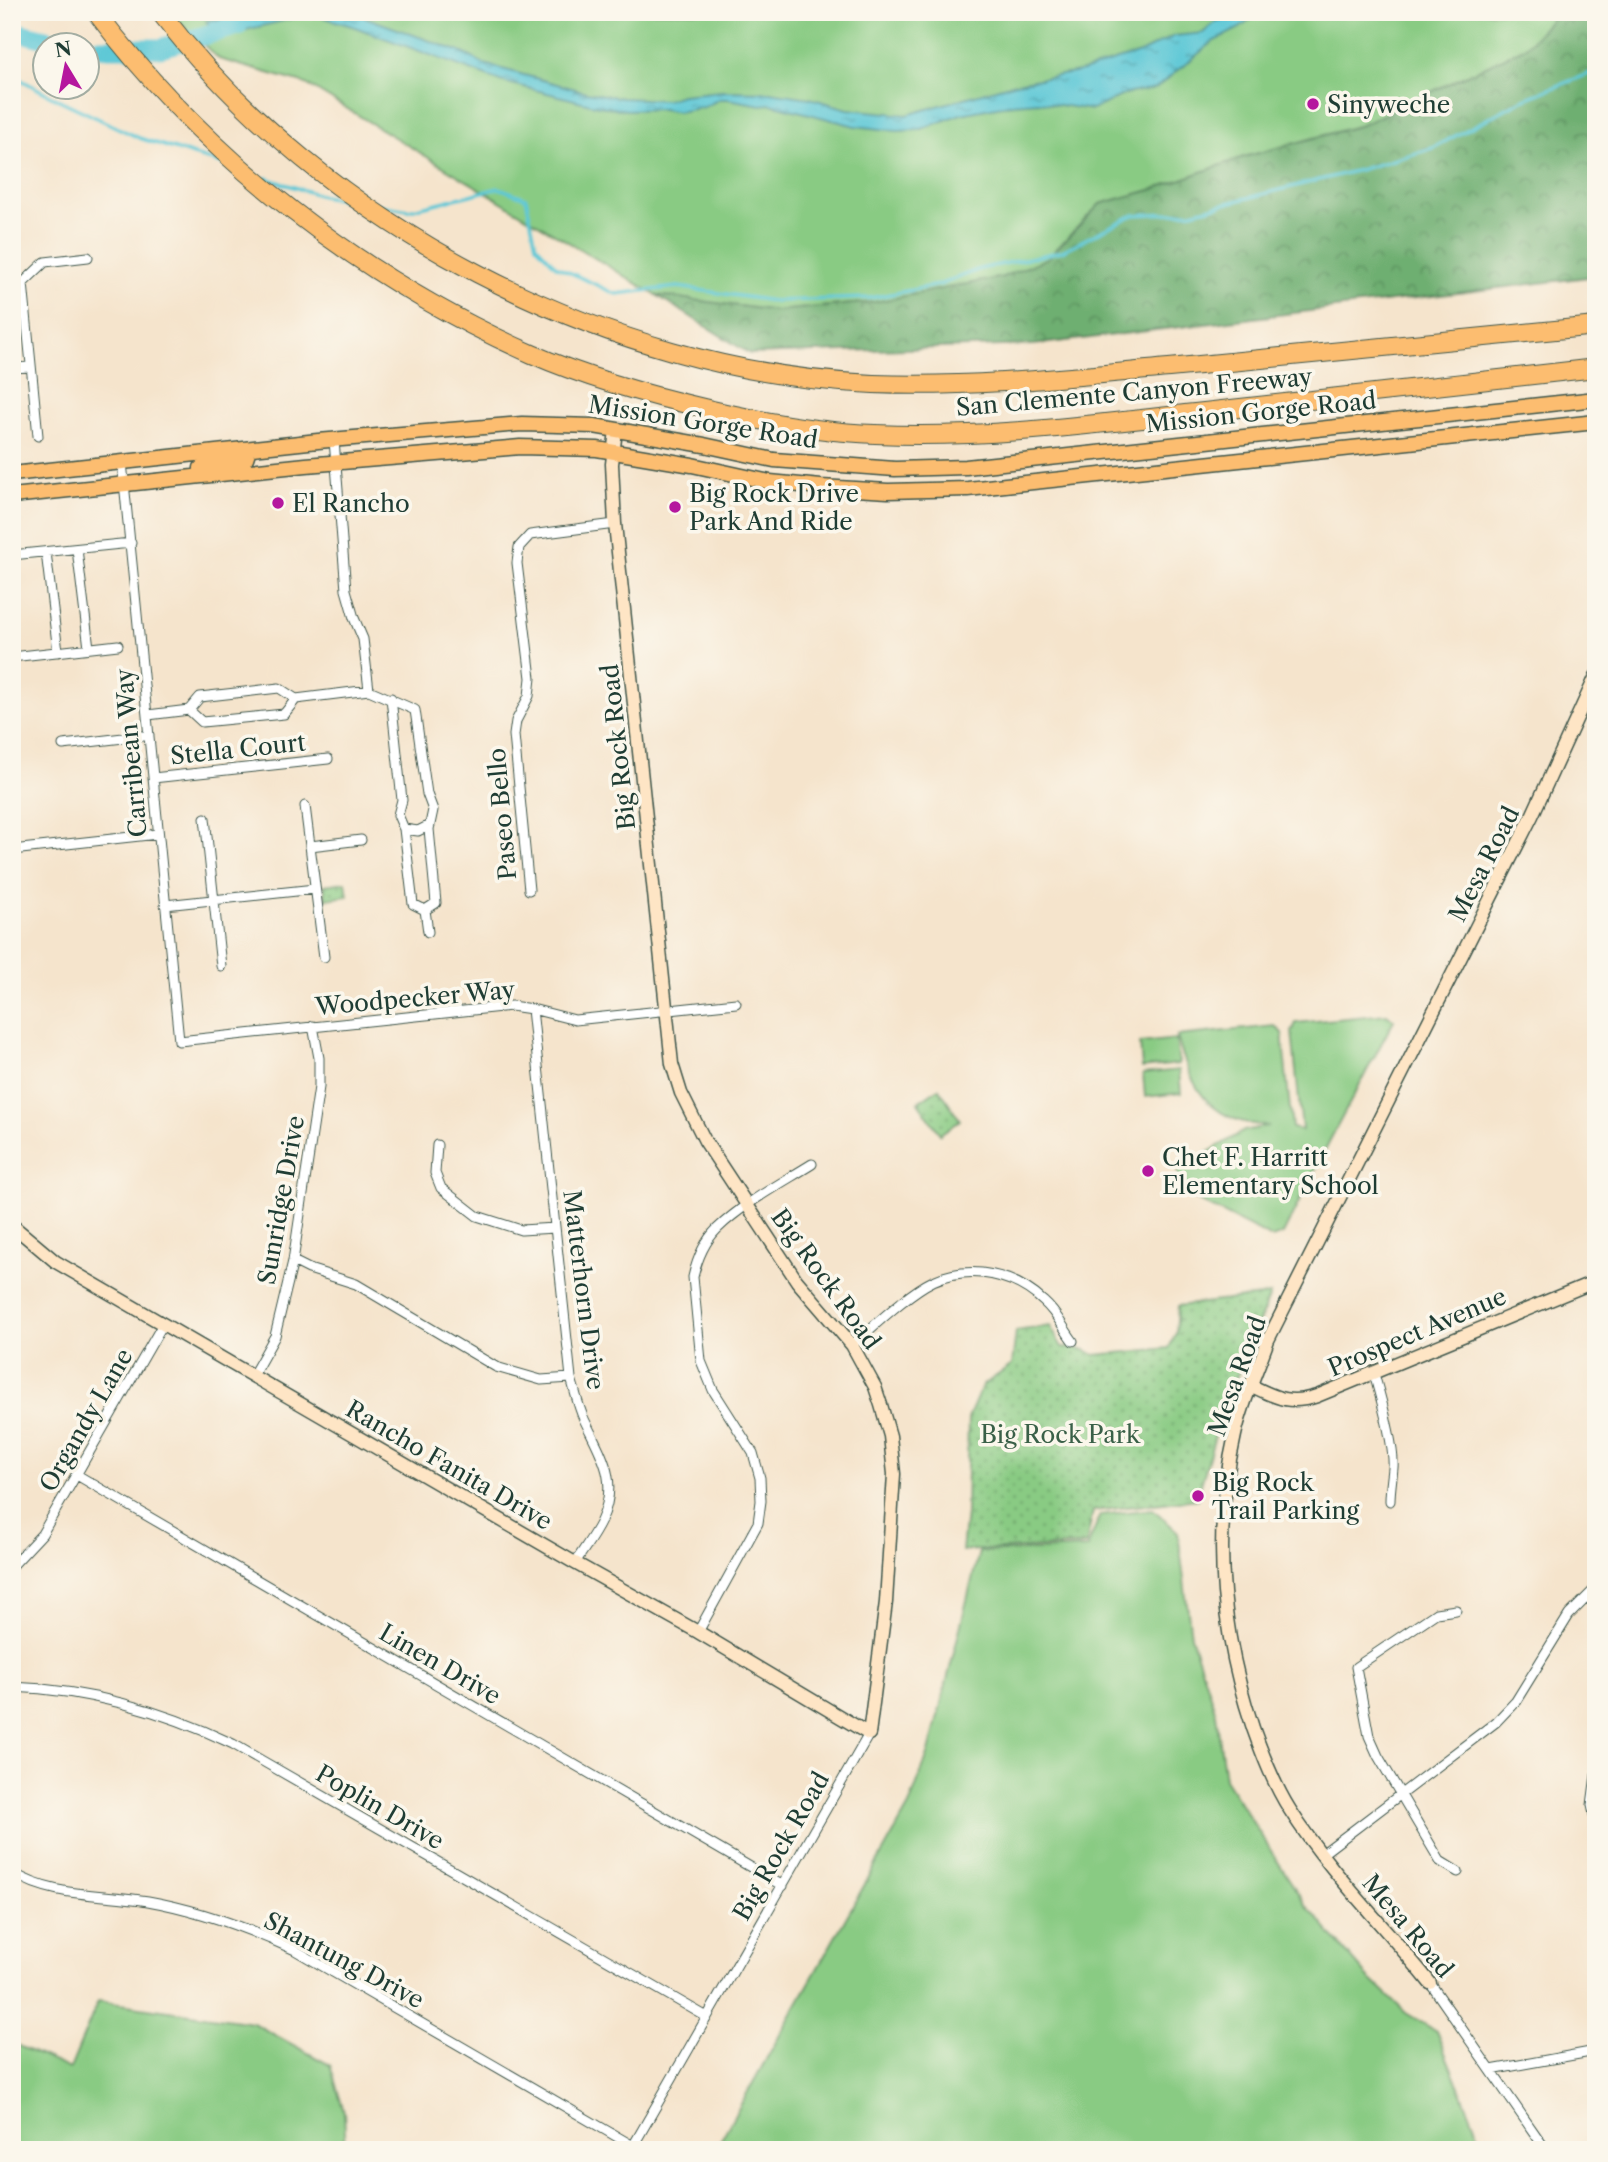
<svg xmlns="http://www.w3.org/2000/svg" width="1608" height="2162" font-family="'Libre Caslon Text',serif">
  <defs>
    <pattern id="forest-crowns" width="20" height="18" patternUnits="userSpaceOnUse" patternTransform="scale(1.75)"><rect width="20" height="18" fill="#6eaf71"/><path d="M2 6a3 3 0 1 1 6 0M12 15a3 3 0 1 1 6 0" fill="none" stroke="#5a905e"/></pattern>
    <pattern id="park-dots" width="8" height="8" patternUnits="userSpaceOnUse" patternTransform="scale(1.75)"><rect width="8" height="8" fill="#89cb83"/><path d="M2 2h.1M6 6h.1" fill="none" stroke="#6fa66c" stroke-width="1.8" stroke-linecap="round"/></pattern>
    <pattern id="water-ripples" width="26" height="14" patternUnits="userSpaceOnUse" patternTransform="scale(1.75)"><rect width="26" height="14" fill="#5cc7d6"/><path d="M2 4q2-2 4 0t4 0M15 11q2-2 4 0t4 0" fill="none" stroke="#4ba3ae"/></pattern>
  </defs>
  <rect width="100%" height="100%" fill="#fbf7ec"/>
  <filter id="ink" filterUnits="userSpaceOnUse"><feTurbulence type="fractalNoise" baseFrequency=".0143" numOctaves="2"/><feDisplacementMap in="SourceGraphic" scale="14" xChannelSelector="R" yChannelSelector="G"/><feConvolveMatrix kernelMatrix="1 2 1 2 8 2 1 2 1" color-interpolation-filters="sRGB"/></filter>
  <filter id="wash" filterUnits="userSpaceOnUse"><feTurbulence type="fractalNoise" baseFrequency=".00686" numOctaves="4" result="noise"/><feDisplacementMap in="SourceGraphic" scale="28" xChannelSelector="R" yChannelSelector="G"/><feGaussianBlur stdDeviation="1.57" result="paint"/><feColorMatrix in="noise" values="0 0 0 0 0 0 0 0 0 0 0 0 0 0 0 0 0 1.4 0 .05"/><feComposite in="paint" operator="in"/></filter>
  <g filter="url(#wash)">
    <rect width="100%" height="100%" fill="#f5e4cc"/>
    <!-- grass -->
    <path fill="#89cb83" stroke="#54845c" stroke-width="2" d="M168,12H1558L1526,47L1362,125L1244,157L1151,190L1100,204L1048,258L1003,277L875,302L776,311L656,295L306,84L219,59Z
      M1387,1014L1394,1020L1329,1142L1283,1234L1272,1238L1181,1192L1178,1170L1244,1131L1269,1126C1262,1125 1255,1125 1248,1123C1202,1113 1188,1077 1177,1036L1275,1026L1282,1033L1292,1128L1302,1130L1292,1032L1296,1023Z
      M1176,1039L1179,1064L1142,1068L1140,1043Z
      M1179,1070L1181,1093L1145,1097L1143,1074Z
      M1153,1509L1178,1532L1191,1636L1216,1714L1225,1779L1305,1904L1366,1975L1406,2013L1436,2031L1485,2150H715L909,1806L929,1752L979,1552L1087,1548L1100,1515Z
      M98,2001L253,2023L330,2065L344,2112L346,2150H12V2043L70,2069Z"/>
    <!-- forest -->
    <path fill="url(#forest-crowns)" stroke="#467652" stroke-width="2" d="M1558,12H1596V276L1033,345L750,354L656,295L776,311L875,302L1003,277L1048,258L1100,204L1151,190L1244,157L1362,125L1526,47Z"/>
    <!-- park -->
    <path fill="url(#park-dots)" stroke="#54845c" stroke-width="2" d="M346,882L348,896L326,899L324,885Z
      M939,1088L960,1120L940,1134L918,1102Z
      M1270,1295L1220,1418L1197,1499L1093,1511L1086,1545L962,1551L966,1513L968,1418L982,1386L1012,1365L1016,1331L1050,1326L1062,1347L1086,1350L1095,1355L1169,1348L1176,1333L1178,1306Z"/>
    <!-- water -->
    <path fill="url(#water-ripples)" stroke="#3e8285" stroke-width="2" d="M253,12H351L463,53L484,64L586,92L622,98L666,100L682,95L722,91L770,92L810,98L848,109L907,115L1016,83L1079,72L1140,53L1174,36L1203,33L1227,12H1260L1240,28L1214,41L1156,88L1125,94L1092,110L1039,102L1012,104L961,114L919,130L897,131L855,126L771,104L761,105L728,99H720L704,107L678,112L663,109L627,110L598,106L500,81L352,26L322,17H298L218,37L206,21Z"/>
    <g fill="none" stroke-linecap="round" stroke-linejoin="round">
      <!-- stream -->
      <path stroke="#5cc7d6" stroke-width="3.5" d="M12,75L55,98L139,138L229,166
        M266,178L322,196L346,200
        M378,205L409,210L499,188L526,198L536,245L556,266L616,294L678,287L773,301L870,298L939,285L980,269L1062,251L1133,215L1192,212L1359,170L1433,148L1522,100L1596,71"/>
      <!-- river -->
      <path stroke="#5cc7d6" stroke-width="19" d="M12,31L75,46
        M88,48H160L238,26"/>
    </g>
  </g>
  <g filter="url(#ink)">
    <g fill="none" stroke-linecap="round" stroke-linejoin="round">
      <!-- street casing -->
      <g stroke="#3f564b" stroke-width="11">
        <path id="street" d="M12,278L23,283L38,436
          M23,283L45,262L88,257
          M12,368L31,367
          M334,440L346,590L354,618L363,639L369,690
          M122,462L179,1041L511,1006L532,1009L575,1020L736,1003
          M77,549L89,648
          M46,552L58,652
          M12,555L131,543
          M12,657L118,645
          M391,698L402,800L398,815L404,829L413,904L425,910
          M189,710L202,722L284,714L296,699
          M148,715L189,710L200,697L279,688L296,699L369,690L415,710L427,794L433,810L429,829L436,903L425,910
          M63,745L149,735
          M153,778L328,759
          M305,806L324,957
          M205,818L221,966
          M404,829L418,831L430,825
          M310,846L361,840
          M12,850L158,834
          M529,890L514,735L516,721L529,696L531,678L517,563L519,547L530,535L615,524
          M165,905L315,889
          M425,910L428,932
          M532,1009L571,1378C575,1391 578,1406 584,1419C601,1455 620,1480 601,1521C594,1536 583,1550 575,1563
          M437,1145L435,1173L441,1188L477,1216L521,1230L555,1228
          M293,1261L309,1269L356,1284L496,1367L541,1380L571,1378
          M852,1345C874,1326 908,1293 933,1281C971,1264 1015,1274 1044,1302C1057,1313 1063,1328 1073,1341
          M1374,1374C1380,1395 1395,1447 1393,1468C1392,1479 1390,1490 1390,1501
          M253,1375L275,1336L293,1261L319,1087V1058L313,1026
          M77,1475L783,1886
          M12,1566L42,1534L163,1324
          M1456,1610L1436,1613L1356,1667L1369,1736L1378,1756L1440,1861L1458,1872
          M698,1632L758,1523L761,1501L760,1478L753,1453L713,1390L701,1361L693,1277C697,1260 704,1242 717,1229C744,1203 780,1184 812,1164
          M12,1687C90,1690 164,1711 233,1744L707,2017
          M1596,1775L1592,1805L1596,1824
          M1322,1854L1496,1722L1516,1701L1569,1615L1596,1588
          M12,1872C52,1898 103,1893 148,1901C199,1910 248,1928 295,1950L633,2146
          M1430,1983L1546,2150
          M1491,2070L1596,2051
          M632,2148L869,1734"/>
      </g>
      <!-- secondary casing -->
      <g stroke="#3f564b" stroke-width="15">
        <path id="secondary" d="M12,1225L56,1262L575,1563L698,1632L869,1734L886,1602L894,1474L890,1436L881,1405L875,1387L852,1345L797,1281L705,1141L681,1093L672,1064L615,524L612,464L616,430
          M1252,1386C1277,1398 1289,1405 1317,1396L1596,1281
          M1430,1983C1384,1925 1330,1873 1290,1810C1274,1785 1263,1756 1253,1728C1221,1633 1212,1534 1235,1435C1242,1403 1257,1371 1268,1340L1532,816L1596,676"/>
      </g>
      <!-- primary casing -->
      <g stroke="#3f564b" stroke-width="17">
        <path id="primary" d="M12,474L318,441L522,424L594,426L704,445L774,460L895,469L966,467L1596,399
          M200,476L201,468L206,464L246,458L249,449
          M12,496L306,465L520,447L597,449L692,465L770,482L821,487L888,491L968,489L1596,422"/>
      </g>
      <!-- highway casing -->
      <g stroke="#3f564b" stroke-width="20">
        <path id="highway" d="M96,12C208,160 362,279 532,354C589,379 651,396 712,410C765,422 820,432 875,434C982,439 1089,425 1195,413C1328,398 1462,383 1596,368
          M160,12C322,224 607,373 873,384C972,388 1070,377 1169,368C1311,355 1453,340 1596,326"/>
      </g>
      <!-- street -->
      <use href="#street" stroke="#fff" stroke-width="9"/>
      <!-- secondary -->
      <use href="#secondary" stroke="#fee5c5" stroke-width="12"/>
      <!-- primary -->
      <use href="#primary" stroke="#fcbd6f" stroke-width="14"/>
      <!-- highway -->
      <use href="#highway" stroke="#fcbd6f" stroke-width="18"/>
    </g>
  </g>
  <!-- markers -->
  <g fill="#b5179e" stroke="#fbf7ec" stroke-width="2.5">
    <circle cx="1313" cy="104" r="7"/>
    <circle cx="278" cy="503" r="7"/>
    <circle cx="675" cy="507" r="7"/>
    <circle cx="1148" cy="1171" r="7"/>
    <circle cx="1198" cy="1496" r="7"/>
  </g>
  <g text-anchor="middle" dominant-baseline="central" stroke-width="7" stroke-linejoin="round" paint-order="stroke">
    <!-- poi labels -->
    <g font-size="24" fill="#1f3d34" stroke="#fbf7ec" text-anchor="start">
      <text x="1327" y="104">Sinyweche</text>
      <text x="689" y="493">Big Rock Drive<tspan x="689" dy="28">Park And Ride</tspan></text>
      <text x="292" y="503">El Rancho</text>
      <text x="1162" y="1157">Chet F. Harritt<tspan x="1162" dy="28">Elementary School</tspan></text>
      <text x="1212" y="1482">Big Rock<tspan x="1212" dy="28">Trail Parking</tspan></text>
    </g>
    <!-- street labels -->
    <g font-size="24" fill="#1f3d34" stroke="#fbf7ec">
      <text transform="translate(1134 392) rotate(-5)">San Clemente Canyon Freeway</text>
      <text transform="translate(1261 412) rotate(-6)">Mission Gorge Road</text>
      <text transform="translate(703 422) rotate(9)">Mission Gorge Road</text>
      <text transform="translate(618 747) rotate(-96)">Big Rock Road</text>
      <text transform="translate(238 749) rotate(-6)">Stella Court</text>
      <text transform="translate(131 753) rotate(-95)">Carribean Way</text>
      <text transform="translate(502 814) rotate(-95)">Paseo Bello</text>
      <text transform="translate(1484 864) rotate(-63)">Mesa Road</text>
      <text transform="translate(415 998) rotate(-5)">Woodpecker Way</text>
      <text transform="translate(281 1200) rotate(-80)">Sunridge Drive</text>
      <text transform="translate(826 1279) rotate(54)">Big Rock Road</text>
      <text transform="translate(584 1290) rotate(83)">Matterhorn Drive</text>
      <text transform="translate(1417 1332) rotate(-23)">Prospect Avenue</text>
      <text transform="translate(1237 1376) rotate(-70)">Mesa Road</text>
      <text transform="translate(86 1420) rotate(-60)">Organdy Lane</text>
      <text transform="translate(449 1465) rotate(30)">Rancho Fanita Drive</text>
      <text transform="translate(440 1664) rotate(30)">Linen Drive</text>
      <text transform="translate(380 1807) rotate(30)">Poplin Drive</text>
      <text transform="translate(781 1846) rotate(-60)">Big Rock Road</text>
      <text transform="translate(1408 1926) rotate(50)">Mesa Road</text>
      <text transform="translate(344 1960) rotate(28)">Shantung Drive</text>
    </g>
    <!-- park labels -->
    <g font-size="24" fill="#3a6048" stroke="#fbf7ec">
      <text x="1060" y="1434">Big Rock Park</text>
    </g>
  </g>
  <!-- margin -->
  <rect width="1608" height="2162" fill="none" stroke="#fbf7ec" stroke-width="42"/>
  <!-- north arrow -->
  <g transform="translate(66 66) rotate(350)"><circle r="33" fill="#fbf7ec" stroke="#a3ada2" stroke-width="2"/>
  <path d="M0-5L12 26L0 18L-12 26Z" fill="#b5179e"/>
  <text y="-10" font-size="19" font-weight="bold" text-anchor="middle" fill="#1f3d34">N</text>
  </g>
</svg>
